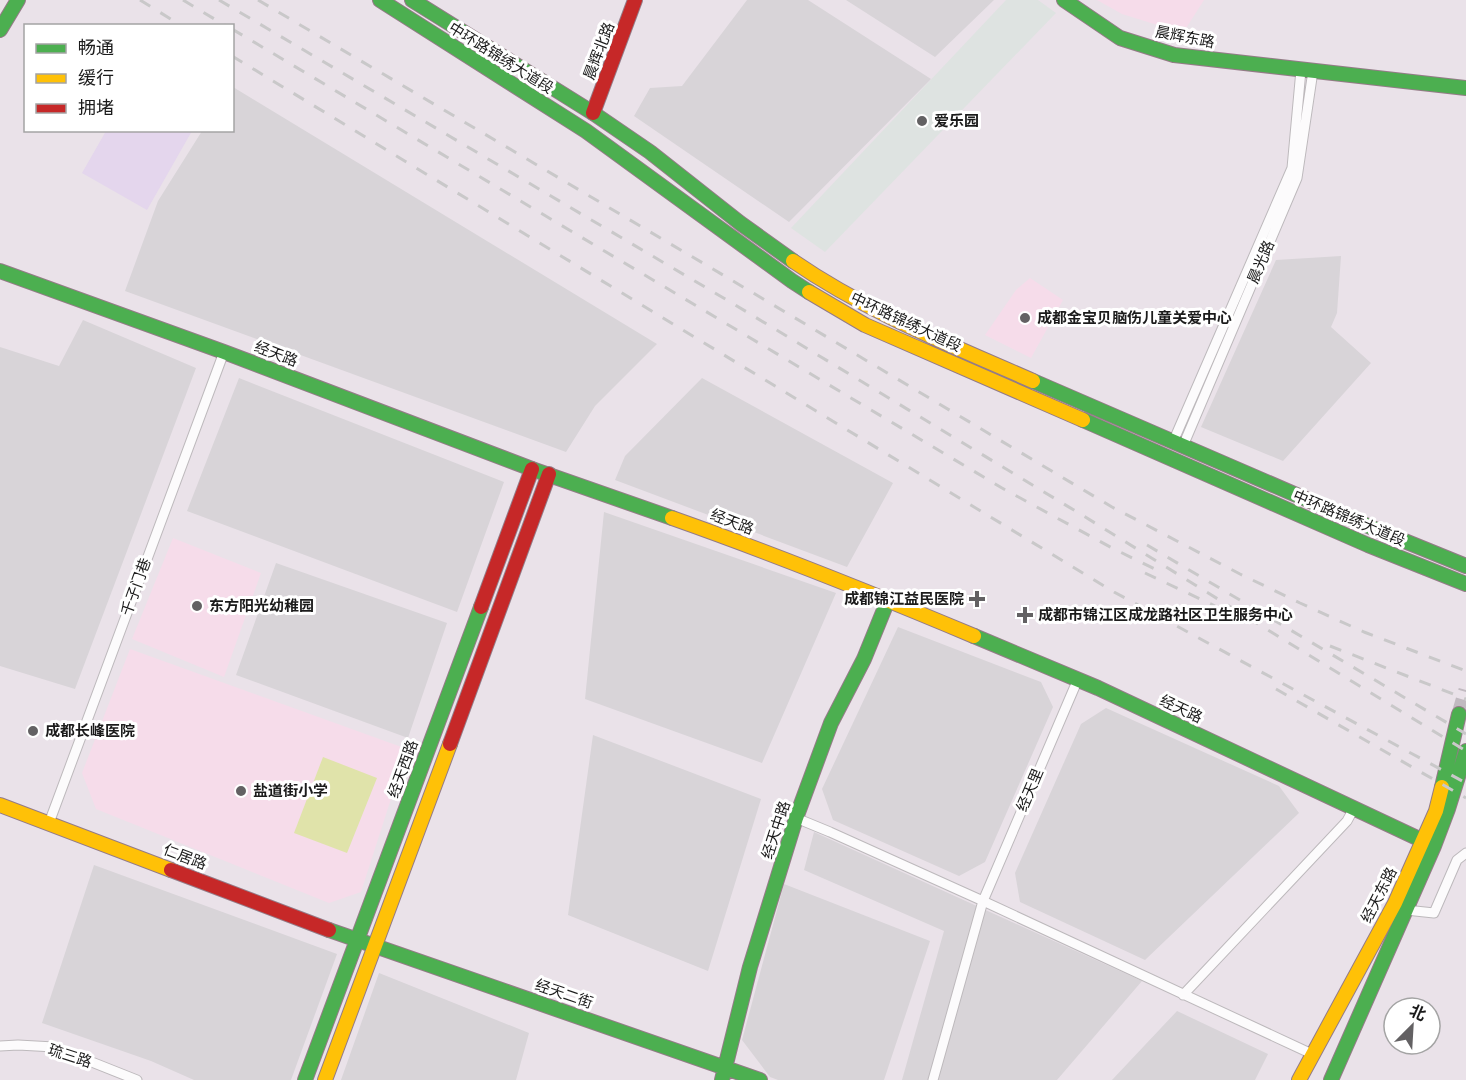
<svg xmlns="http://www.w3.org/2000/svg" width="1466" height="1080" font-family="'Fira Sans','Noto Sans SC',sans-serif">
  <rect width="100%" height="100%" fill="#eae2e9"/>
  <!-- residential -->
  <path fill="#d8d4d8" d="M747,0H808L931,79L789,222L634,116L650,88L682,86Z
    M846,0H994L935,57Z
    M233,87L657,344L595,406L566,452L125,291L158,201L202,131L232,130Z
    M1341,256L1337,313L1331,327L1371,363L1283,461L1201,427L1276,260Z
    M83,320L196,368L75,689L0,666V347L59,366Z
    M239,378L504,482L457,612L187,511Z
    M702,378L893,483L847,567L615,480L625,456Z
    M604,512L836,593L762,763L585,699Z
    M276,563L447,623L408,738L236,675Z
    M898,627L1041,682L1053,707L985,862L959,876L833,820L822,789Z
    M1106,708L1279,786L1299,813L1145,960L1020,902L1015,873L1081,724Z
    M593,735L761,799L708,971L568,915Z
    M814,832L1142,981L1057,1080H902L944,931L804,870Z
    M94,865L337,954L291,1080H194L151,1061L42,1023Z
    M784,884L930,941L884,1080H778L770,1077L742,1040Z
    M379,973L529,1033L516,1080H341Z
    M1177,1011L1268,1054L1255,1080H1112Z"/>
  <!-- commercial -->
  <path fill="#e4d6ed" d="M106,131H192L147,210L82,173Z"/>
  <!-- education -->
  <path fill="#f6dcea" d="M1097,0H1204L1183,33L1122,14Z
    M1030,278L1063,300L1031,358L985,335L1016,290Z
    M173,538L261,573L224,677L132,639Z
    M130,649L407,749L361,892L329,903L96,809L82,773Z"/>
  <!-- pitch -->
  <path fill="#e0e3aa" d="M323,757L377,778L347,853L294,833Z"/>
  <!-- plaza -->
  <path fill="#dee3e1" d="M1006,0H1038L1056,13L825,252L791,228Z"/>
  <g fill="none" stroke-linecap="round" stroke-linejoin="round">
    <!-- primary-tunnel -->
    <path stroke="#c1bac0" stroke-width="15" stroke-dasharray="15 8" stroke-linecap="butt" d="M1459,714L1466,690"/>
    <!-- street casing -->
    <g stroke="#bdb9bc" stroke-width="11">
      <path id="street" d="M1173,442L1292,168L1301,70
        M1183,446L1297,178L1313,71
        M796,818L830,832L983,901L1312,1054
        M49,823L224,352
        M1406,910L1434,913L1457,860L1466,853
        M1183,995L1347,821L1354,808
        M0,1046L18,1045L54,1047L137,1080
        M933,1080L983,901L1078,679"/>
    </g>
    <!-- fast casing -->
    <g stroke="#947b87" stroke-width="16">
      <path id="fast" d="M380,0L586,131L792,281L809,292
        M412,0L593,113L650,152L740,223L793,261
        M1064,0L1120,38L1174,55L1466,88
        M0,30L18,0
        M0,271L224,352L532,469L672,518
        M1033,381L1375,529L1466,566
        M1083,420L1368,545L1466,584
        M974,636L1098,688L1432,845
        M1442,787L1459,714
        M329,930L760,1080
        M305,1080L481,607
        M722,1080L750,967L796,818L831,723L864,659L888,600
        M1331,1080L1434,846L1448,809L1466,751"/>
    </g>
    <!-- slow casing -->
    <g stroke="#947b87" stroke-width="16">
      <path id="slow" d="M793,261C867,312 951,345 1033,381
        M809,292L865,325L1083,420
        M672,518C774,554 874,594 974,636
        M0,805L171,870
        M325,1080L450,744
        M1299,1080L1395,903L1436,811L1442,787"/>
    </g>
    <!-- jam casing -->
    <g stroke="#947b87" stroke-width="16">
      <path id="jam" d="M593,113L635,0
        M481,607L532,469
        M450,744L549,474
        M171,870L329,930"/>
    </g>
    <!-- street -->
    <use href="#street" stroke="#fcfbfc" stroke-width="9"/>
    <!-- fast -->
    <use href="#fast" stroke="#4caf50" stroke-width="14"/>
    <!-- slow -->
    <use href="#slow" stroke="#ffc107" stroke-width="14"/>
    <!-- jam -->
    <use href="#jam" stroke="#c62828" stroke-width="14"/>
    <!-- rail -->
    <path stroke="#c9c8c9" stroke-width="3" stroke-dasharray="12 12" stroke-linecap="butt" d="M140,0L182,26
      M183,0L226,26
      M219,0L732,303L1082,515L1289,643L1466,751
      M258,0L723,275L1112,507L1240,574L1300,603L1364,632L1466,671
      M232,29L1002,488L1112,548L1159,571
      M232,56L1114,592L1466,783
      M1147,545L1466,734
      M1145,573L1215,606
      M1330,646L1466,699
      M1276,689L1466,798"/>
  </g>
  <!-- markers -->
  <g fill="#636163" stroke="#fff" stroke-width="2">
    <circle cx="922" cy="121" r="6"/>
    <circle cx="1025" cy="318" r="6"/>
    <path d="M974 590h6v6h6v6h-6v6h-6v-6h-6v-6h6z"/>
    <circle cx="197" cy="606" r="6"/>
    <path d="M1022 606h6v6h6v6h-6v6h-6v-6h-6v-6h6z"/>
    <circle cx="33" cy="731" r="6"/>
    <circle cx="241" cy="791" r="6"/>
  </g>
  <g text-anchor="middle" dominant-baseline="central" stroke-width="6" stroke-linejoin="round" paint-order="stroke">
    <!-- street labels -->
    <g font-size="15" fill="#1b1b1b" stroke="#fff">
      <text transform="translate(1185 37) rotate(11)">晨辉东路</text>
      <text transform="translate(599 51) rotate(-69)">晨辉北路</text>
      <text transform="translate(501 58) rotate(32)">中环路锦绣大道段</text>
      <text transform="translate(1261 262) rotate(-67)">晨光路</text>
      <text transform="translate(906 322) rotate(25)">中环路锦绣大道段</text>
      <text transform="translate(276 354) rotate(21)">经天路</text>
      <text transform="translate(1349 518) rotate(23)">中环路锦绣大道段</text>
      <text transform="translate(732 522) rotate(21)">经天路</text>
      <text transform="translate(136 587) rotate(-70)">千子门巷</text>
      <text transform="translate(1181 709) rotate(25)">经天路</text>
      <text transform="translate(403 769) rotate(-70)">经天西路</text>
      <text transform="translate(1030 790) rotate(-67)">经天里</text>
      <text transform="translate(776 830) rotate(-72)">经天中路</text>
      <text transform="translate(185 857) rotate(21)">仁居路</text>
      <text transform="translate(1379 895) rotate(-63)">经天东路</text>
      <text transform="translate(564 994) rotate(19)">经天二街</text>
      <text transform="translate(70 1056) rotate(18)">琉三路</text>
    </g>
    <!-- poi labels -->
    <g font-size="15" font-weight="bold" fill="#1b1b1b" stroke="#fff" text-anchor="start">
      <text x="934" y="121">爱乐园</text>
      <text x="1037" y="318">成都金宝贝脑伤儿童关爱中心</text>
      <text x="964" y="599" text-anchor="end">成都锦江益民医院</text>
      <text x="209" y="606">东方阳光幼稚园</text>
      <text x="1038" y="615">成都市锦江区成龙路社区卫生服务中心</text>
      <text x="45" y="731">成都长峰医院</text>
      <text x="253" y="791">盐道街小学</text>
    </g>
  </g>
  <!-- legend -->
  <rect x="24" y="24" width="210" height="108" fill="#ffffff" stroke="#a4a4a4" stroke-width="1.5"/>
  <rect x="36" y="44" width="30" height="9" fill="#4caf50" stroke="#a4a4a4" stroke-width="1.5"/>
  <text x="78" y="54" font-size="18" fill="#1b1b1b">畅通</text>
  <rect x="36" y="74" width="30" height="9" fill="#ffc107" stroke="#a4a4a4" stroke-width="1.5"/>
  <text x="78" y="84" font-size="18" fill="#1b1b1b">缓行</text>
  <rect x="36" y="104" width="30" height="9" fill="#c62828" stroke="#a4a4a4" stroke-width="1.5"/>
  <text x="78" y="114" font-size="18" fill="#1b1b1b">拥堵</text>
  <!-- north arrow -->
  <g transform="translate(1412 1026) rotate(24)"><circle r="28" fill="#ffffff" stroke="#a4a4a4" stroke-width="1.5"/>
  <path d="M0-4.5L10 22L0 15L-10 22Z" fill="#636163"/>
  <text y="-9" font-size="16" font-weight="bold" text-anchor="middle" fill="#1b1b1b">北</text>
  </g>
</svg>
